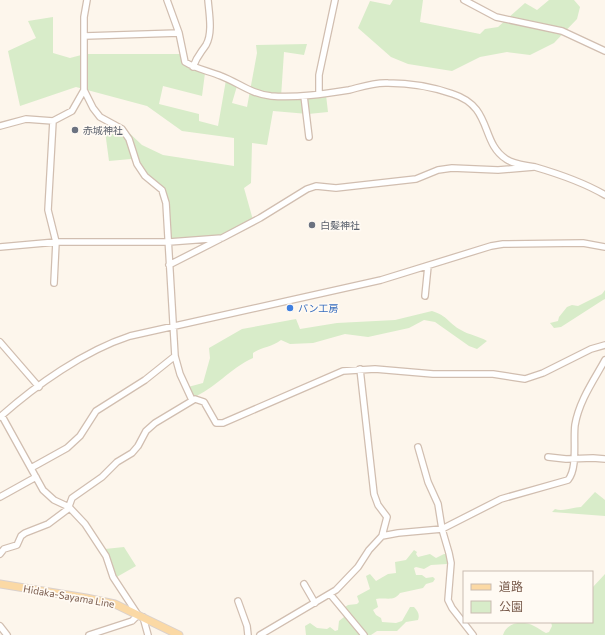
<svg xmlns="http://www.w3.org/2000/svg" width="605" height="635" font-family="Commissioner,'Noto Sans JP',sans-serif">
  <rect width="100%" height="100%" fill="#fdf6ec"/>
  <!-- green -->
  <path fill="#d8ecc9" d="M393,0H423L420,22L480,34L485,29L498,27L525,3L537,10L549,0H574L580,7L577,19L554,43L530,55L507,52L480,57L452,71L408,64L391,57L358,28L370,1L390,5Z
    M53,17V53L70,58L85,54H181L184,63L205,73L202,96L163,86L159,104L199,114V121L218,126L226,80L237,86L232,103L247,107L257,53L256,45L307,44L304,55L284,52L281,97L326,95L328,112L308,114L273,111L267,145L252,143L251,183L244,188L253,220L222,237L169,241L164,198L131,159L109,161L105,131L124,128L142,145L163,155L234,166V138L182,131L147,106L76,87L20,106L8,51L36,38L28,21Z
    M605,290V299L603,300L561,327L554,328L550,323L558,321L559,317L567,307L572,305L578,306L602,294Z
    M432,311C448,316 448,323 461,330C469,335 479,336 487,341L477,349L469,346L435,322L424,320L409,328L368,337L345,334L313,343L290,344L281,340C272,347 262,347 253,353V358C230,368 215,389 192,398L188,387L203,383L210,358L209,348L242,329L296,319L300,329L337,323L395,320Z
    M595,492L605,500V516L552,512L555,509C563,512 573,507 581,507Z
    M124,547L136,566L115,578L105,549Z
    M414,550L417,552L416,554L418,557L430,554L436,558L444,554H448L450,560L447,564L431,565L424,569L416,567L414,568L416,575H422L426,578L433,577L435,579L433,582L426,584L423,588L400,593C393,602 387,597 376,599L378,607L373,610L376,615L381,618L382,622L396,623L402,621L410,607H414C418,611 420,615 418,620L406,622L397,631H377L371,635H306L305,626L310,623L317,628L327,629L330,627L335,631L338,630L339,621L344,617L345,607L348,605L357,604L359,602L357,596L370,589L366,576L370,574L376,581L388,574L396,573L395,562L406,560Z
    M605,574V635H503C507,622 523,620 534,626C539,628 541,631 546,633L549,632L552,626L551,622H592V588Z"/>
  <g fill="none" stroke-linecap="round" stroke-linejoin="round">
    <!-- minor casing -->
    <g stroke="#d1beb0" stroke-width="8">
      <path id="minor" d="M87,0L84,17V90L93,108L100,117L122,129L129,139L137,164L145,176L162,190L166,203L175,356L180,374L192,400
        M167,0L179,33L185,62C196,69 209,71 221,76C239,83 251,94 271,96C297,98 324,94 349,90C361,87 375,82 388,83C409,83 433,87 453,94C493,107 480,142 506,159C514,165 526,165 535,167C559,174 583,182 605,195
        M464,0L496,17L562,31L605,51
        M85,36L179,33
        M193,67C197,56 200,54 206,45C213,33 209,13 208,0
        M319,94V75L335,0
        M304,96L309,137
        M53,121L48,210L56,242L54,283
        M0,126L26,119L53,121L72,111L84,90
        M0,247L56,242H169L222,238L260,218L307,189L316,186L336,188L416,179L438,170L452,168L498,170L534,167
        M169,265L220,239
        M425,296L428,266
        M0,342L39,387
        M360,369L374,494L378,505L387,517L382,536
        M2,416L43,490L54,500L69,507L85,524L106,556L113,577L138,615L132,621L89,635
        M0,417C36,385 84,351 130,336L381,280L491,246L503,244L583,243L605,247
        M418,447L428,482L438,504L442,529L449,553L451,563L448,600L452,608L473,635
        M548,457L566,459L593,458L605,459
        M31,468L67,448L80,436L96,411L145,380L175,356
        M0,497L36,477
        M0,554L4,549L17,545L21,536L25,533L48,524L68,509L72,498L102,477L117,462L132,453L138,446L146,431L155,423L195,399L204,402L216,423H223L343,371L375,369L433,374H493L525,379L543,373L591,349L605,345
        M304,584L315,603
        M330,594L364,635
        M238,601L247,626L248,635
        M143,617L148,635
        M0,626L7,635
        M260,635L336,590L358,567L369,550L382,536L398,533L442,529L501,499L568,480C578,468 573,440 575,425C579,401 594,380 605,360"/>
    </g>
    <!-- major casing -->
    <g stroke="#dad1cd" stroke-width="9">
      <path id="major" d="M0,584L86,598L115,604L179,635"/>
    </g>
    <!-- minor -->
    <use href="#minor" stroke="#fff" stroke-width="5.5"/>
    <!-- major -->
    <use href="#major" stroke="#fbd9a5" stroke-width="7"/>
  </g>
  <!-- markers -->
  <g fill="#6b7280" stroke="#fffaf3" stroke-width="1.5">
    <circle cx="75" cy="130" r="4"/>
    <circle cx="312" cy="225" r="4"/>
  </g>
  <circle fill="#3f7fe0" stroke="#fffaf3" stroke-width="1.5" cx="290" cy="308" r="4"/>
  <g text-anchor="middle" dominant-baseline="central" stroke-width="3.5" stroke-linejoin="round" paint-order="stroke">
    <!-- worship labels -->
    <g font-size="10" fill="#5b616d" stroke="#fffaf3" text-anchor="start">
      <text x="83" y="130">赤城神社</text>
      <text x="320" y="225">白髪神社</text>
    </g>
    <!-- shop labels -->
    <g font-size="10" fill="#366cbe" stroke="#fffaf3" text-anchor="start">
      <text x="298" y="308">パン工房</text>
    </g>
    <!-- street labels -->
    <g font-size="10" fill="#7a5c4d" stroke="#fffaf3">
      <text transform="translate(69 596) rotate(10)">Hidaka-Sayama Line</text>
    </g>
  </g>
  <!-- legend -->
  <rect x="463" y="571" width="130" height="52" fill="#fffaf3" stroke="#cabbb1"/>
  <rect x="471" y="584" width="20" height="6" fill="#fbd9a5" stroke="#cabbb1"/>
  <text x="499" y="591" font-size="12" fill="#7a5c4d">道路</text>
  <rect x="471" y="601" width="20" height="12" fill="#d8ecc9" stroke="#cabbb1"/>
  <text x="499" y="611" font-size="12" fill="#7a5c4d">公園</text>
</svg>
